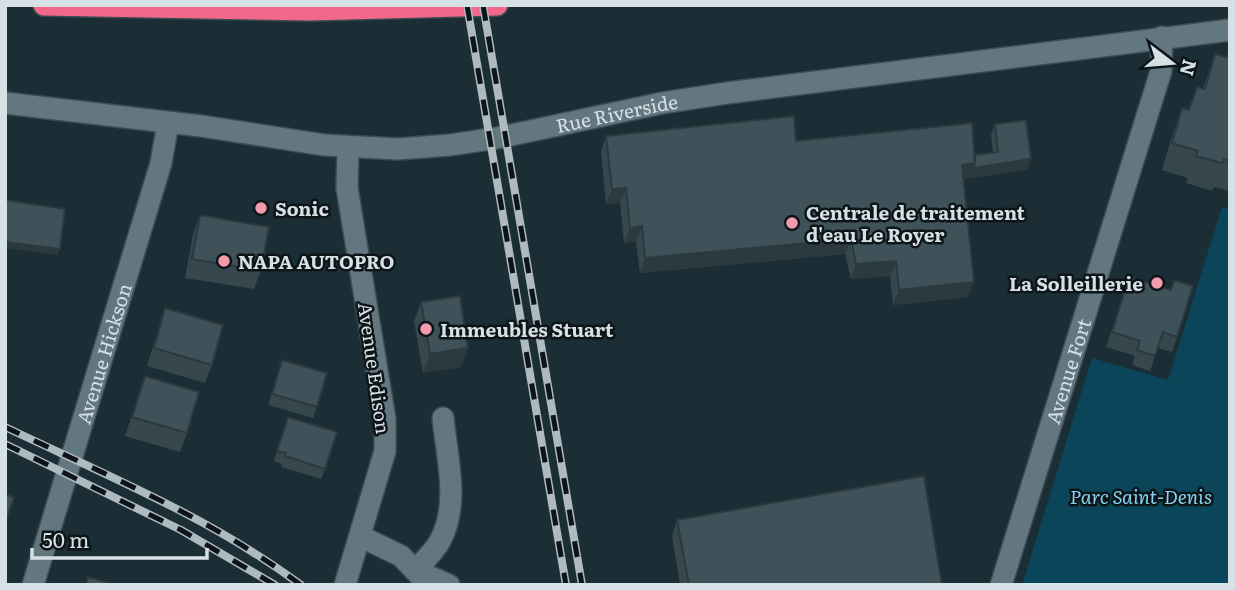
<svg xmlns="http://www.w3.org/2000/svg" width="1235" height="590" font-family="Literata,serif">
  <rect width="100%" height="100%" fill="#1c2e35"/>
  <!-- green -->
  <path fill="#0a4559" d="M1222,207L1230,210V585H1022L1092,358L1168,380Z"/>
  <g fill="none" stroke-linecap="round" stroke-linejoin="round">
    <!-- minor casing -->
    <g stroke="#3b4b51" stroke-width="24">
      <g id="minor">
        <path id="s1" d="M5,103L201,126L324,145L398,149L450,145L497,138L662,103L727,93L1230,30"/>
        <path d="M443,418C447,458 460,504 440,541C434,552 424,561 415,570L449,585"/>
        <path d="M360,536L401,556L424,580"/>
        <path id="s2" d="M33,585L161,163L168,123"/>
        <path d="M345,585L385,451V419L347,188L348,148"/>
        <path id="s3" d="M1001,585L1161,71L1162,37"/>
      </g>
    </g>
    <!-- highway casing -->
    <g stroke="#3b4b51" stroke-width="24">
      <path id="highway" d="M44,5L310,10L497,5"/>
    </g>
    <!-- minor -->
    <use href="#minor" stroke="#637780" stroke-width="21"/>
    <!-- highway -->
    <use href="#highway" stroke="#f1688b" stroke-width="21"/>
    <!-- rail casing -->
    <g stroke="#aebac0" stroke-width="8">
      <path id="rail" d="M467,5L566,585
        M483,5L582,585
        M5,427C106,475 211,518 301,585
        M5,444L181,530L275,585"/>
    </g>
    <!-- rail -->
    <use href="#rail" stroke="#0d1518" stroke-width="5" stroke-dasharray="16" stroke-linecap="butt"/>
  </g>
  <!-- wall -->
  <path fill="#36474d" d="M1230,52V191L1214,187L1212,191L1186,183L1188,178L1162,170L1172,136L1182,108L1188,110L1197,87L1203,88L1215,54L1227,57Z
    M995,124L1027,170L963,179L968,297L893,305L890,276L851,279L845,254L640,273L636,241L624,243L620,203L606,204L601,151L606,136L975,155L993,153L991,135Z
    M200,215L261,271L254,289L185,278L193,234Z
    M1129,277L1177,337L1172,352L1158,348L1150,371L1132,365L1135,356L1106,347Z
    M421,302L468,348L461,367L423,373L414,321Z
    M165,308L212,365L205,383L147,366Z
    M282,360L317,407L313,418L268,405Z
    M145,376L187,433L180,452L125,436Z
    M288,417L325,469L321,479L281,467L282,464L274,461Z
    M677,520L942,585H680L672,536Z"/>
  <!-- shaded-wall -->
  <path fill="#2c393f" d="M1031,159L1027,170L956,180L962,165Z
    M626,188L620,203L606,204L612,189Z
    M642,226L636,241L624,243L630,228Z
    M851,239L845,254L640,273L645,258Z
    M5,242L60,249L58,255L5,248Z
    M896,261L890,276L851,279L856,264Z
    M974,282L968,297L893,305L899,290Z
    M468,348L461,367L423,373L430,354Z"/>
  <!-- building -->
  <path fill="#3f525a" stroke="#2c393f" stroke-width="2" d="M1229,51L1230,161L1224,159L1222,163L1196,156L1198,151L1172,143L1182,108L1189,110L1197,87L1205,89L1215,54L1227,57Z
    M794,116L796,141L972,123L975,163L962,165L974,282L899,290L896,261L856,264L851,239L645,258L642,226L630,228L626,188L612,189L606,136Z
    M1026,120L1031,159L974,168L975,163V155L998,152L995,124Z
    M5,200L65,209L60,249L5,242Z
    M200,215L269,227L261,271L192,259Z
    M1129,277L1171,290L1174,280L1193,286L1177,337L1163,332L1155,356L1137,350L1140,341L1112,332Z
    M460,296L468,348L430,354L421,302Z
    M165,308L223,325L212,365L154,348Z
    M282,360L327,373L317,407L272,394Z
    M145,376L199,392L187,433L132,417Z
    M288,417L337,432L325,469L285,456L286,453L277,451Z
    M924,476L942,585H689L677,520Z
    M5,494L14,497L5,525Z
    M88,577L116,585H86Z"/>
  <!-- markers -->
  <g fill="#f39aac" stroke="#0d1518" stroke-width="2.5">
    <circle cx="261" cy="208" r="7"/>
    <circle cx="792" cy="223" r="7"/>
    <circle cx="224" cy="261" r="7"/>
    <circle cx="1157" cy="283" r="7"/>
    <circle cx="426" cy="329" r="7"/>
  </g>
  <g text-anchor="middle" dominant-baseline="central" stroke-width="5" stroke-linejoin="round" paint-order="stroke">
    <!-- street labels -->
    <g font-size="19" fill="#d6e1e6" stroke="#0d1518">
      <text stroke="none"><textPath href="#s1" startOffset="618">Rue Riverside</textPath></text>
      <text stroke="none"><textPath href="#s2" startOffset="242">Avenue Hickson</textPath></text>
      <text transform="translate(375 368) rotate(82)">Avenue Edison</text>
      <text stroke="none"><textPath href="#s3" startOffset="224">Avenue Fort</textPath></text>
    </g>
    <!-- poi labels -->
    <g font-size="19" font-weight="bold" fill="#d6e1e6" stroke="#0d1518" text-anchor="start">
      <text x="275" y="208">Sonic</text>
      <text x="806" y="212">Centrale de traitement<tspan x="806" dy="22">d'eau Le Royer</tspan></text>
      <text x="238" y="261">NAPA AUTOPRO</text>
      <text x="1143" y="283" text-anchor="end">La Solleillerie</text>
      <text x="440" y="329">Immeubles Stuart</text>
    </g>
    <!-- park labels -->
    <g font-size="19" font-style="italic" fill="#85d2f2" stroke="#0d1518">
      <text x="1141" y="496">Parc Saint-Denis</text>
    </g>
  </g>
  <!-- border -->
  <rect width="1235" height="590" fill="none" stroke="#d6e1e6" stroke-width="14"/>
  <!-- north arrow -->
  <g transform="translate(1172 63) rotate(106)" stroke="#0d1518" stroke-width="5" paint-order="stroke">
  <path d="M0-5L12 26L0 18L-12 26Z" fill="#d6e1e6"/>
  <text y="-10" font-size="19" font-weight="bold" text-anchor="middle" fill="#d6e1e6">N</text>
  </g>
  <!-- scale -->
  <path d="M32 548v10h175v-10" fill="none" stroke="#d6e1e6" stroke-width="3.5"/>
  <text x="42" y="548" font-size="21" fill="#d6e1e6" stroke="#0d1518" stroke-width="5" paint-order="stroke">50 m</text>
</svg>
